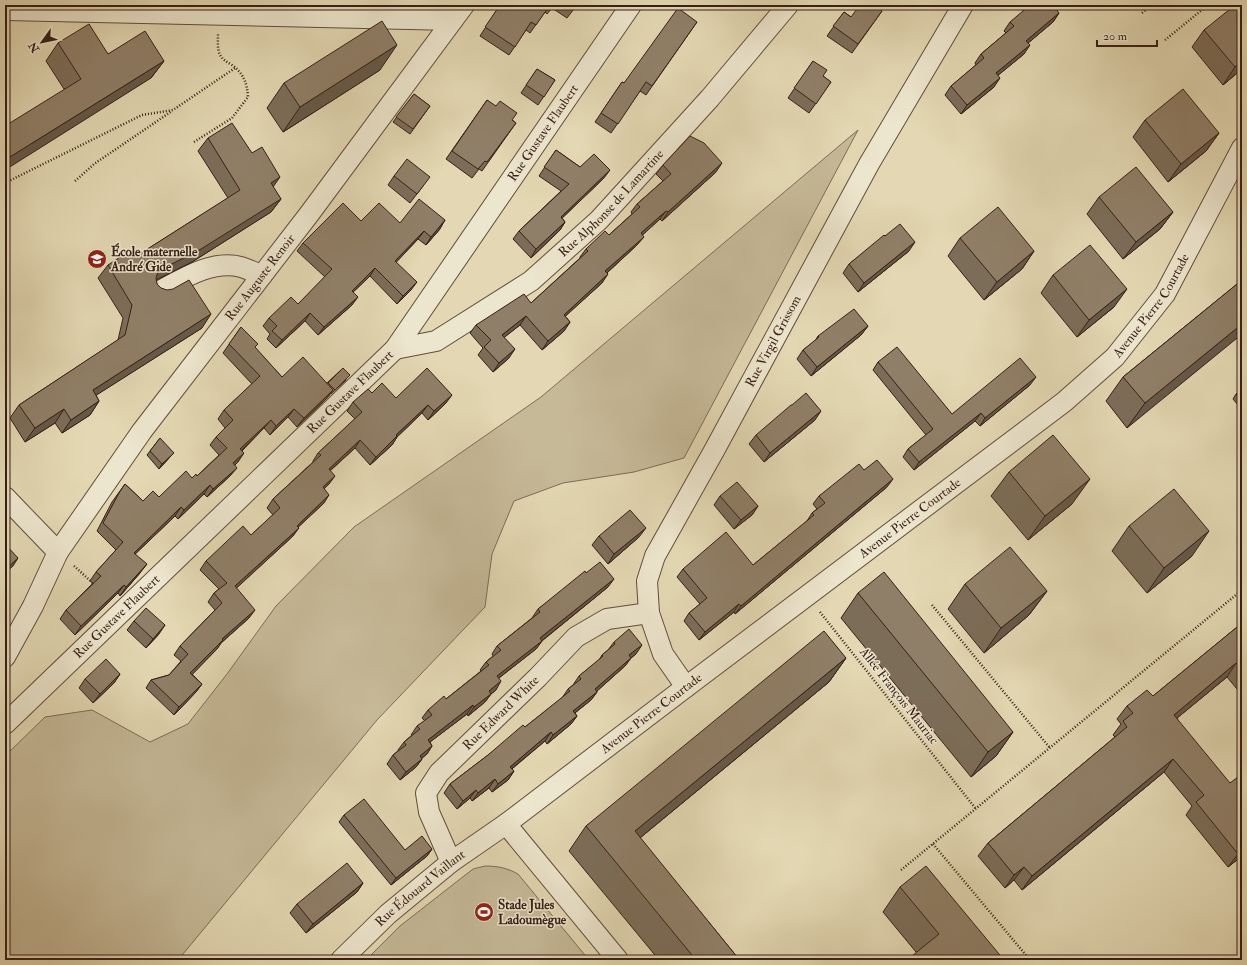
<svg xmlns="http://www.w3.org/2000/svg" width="1247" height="965" font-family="'IM FELL Double Pica',serif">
  <rect width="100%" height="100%" fill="#e3d8b3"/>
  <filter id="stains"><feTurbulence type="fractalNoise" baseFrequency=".005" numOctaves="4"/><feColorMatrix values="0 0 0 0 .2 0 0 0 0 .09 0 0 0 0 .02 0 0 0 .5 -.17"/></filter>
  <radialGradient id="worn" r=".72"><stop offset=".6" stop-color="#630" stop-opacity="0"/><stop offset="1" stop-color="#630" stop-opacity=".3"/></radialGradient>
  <!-- green -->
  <path fill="#c6b998" stroke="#7e6c57" d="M858,130L684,458L634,472L563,483L514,501L492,554L485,607L377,720L178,960H5V756L45,717L92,710L150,742L188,724L227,674L276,606L354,527L541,397Z
    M485,866C498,866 507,868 518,874L589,960H366L400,926L473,869Z"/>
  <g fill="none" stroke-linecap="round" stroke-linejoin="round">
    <!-- minor casing -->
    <g stroke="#624d3d" stroke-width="22">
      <g id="minor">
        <path d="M5,10L453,20"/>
        <path d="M158,292C182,279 213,259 241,267C248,269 255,273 262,275"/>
        <path id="s1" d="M395,349L436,341L531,281L599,220L710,98L788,5"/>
        <path d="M5,497L58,552L33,606L5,657"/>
        <path id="s2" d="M58,552L142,431L310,213L464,5"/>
        <path id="s3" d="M686,687L663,654L649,613L647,581L655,556L715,449L869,164L963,5"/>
        <path id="s4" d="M5,724L395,349L631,5"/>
        <path d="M506,824L618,960"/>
        <path id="s5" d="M451,862L429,812L426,793L439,773L538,677L576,637L607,619L649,613"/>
        <path id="s6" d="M341,960L388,914L451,862L506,824L686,687L1064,402L1115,357L1165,294L1242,148"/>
      </g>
    </g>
    <!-- path -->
    <path stroke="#371f16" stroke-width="2.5" stroke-dasharray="1 2" stroke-linecap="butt" d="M1142,13L1152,5
      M1165,40L1208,5
      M194,142L232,118L248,97C247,83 244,74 232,65C227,62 223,60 220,55C217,49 218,40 218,33
      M75,181L94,164L172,111
      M5,183L142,115L173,110L235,68
      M74,566L95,585
      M932,605L1050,748
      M820,612L976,809
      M933,844L1030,960
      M901,870L1242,590"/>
    <!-- minor -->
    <use href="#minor" stroke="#ede6ce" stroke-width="20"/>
  </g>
  <!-- wall -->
  <path fill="#7c6d59" stroke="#371f16" d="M500,5H577L567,18L552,8L547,14L545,12L530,33L526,30L509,55L480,36Z
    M1242,5V69L1223,85L1192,47L1204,30Z
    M882,11L852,53L827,36L844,12L851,17Z
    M1059,13L1053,22L1028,43L1024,54L998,75L994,87L961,114L945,95L951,86L976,65L975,63L981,54L1006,33L1004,31L1010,22Z
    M697,22L646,95L640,91L611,133L595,122L622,82L624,83Z
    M58,43L108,54L164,61L151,78L64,89L46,61Z
    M813,61L823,76L831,82L809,113L788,98Z
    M537,69L555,80L538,105L521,93Z
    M380,70L283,132L267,108L284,83Z
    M414,94L430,106L410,134L393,122Z
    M487,100L516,123L482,171L479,169L472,178L446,159Z
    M1145,120L1219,133L1206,151L1168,182L1133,137Z
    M208,138L273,187L281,199L271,212L192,262L156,280L157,284L161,288L202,328L96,395L99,401L90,415L62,433L55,423L25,442L10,418L19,405L118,340L123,318L98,278L108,265L135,257L228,198L198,151Z
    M556,150L580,167L604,178L562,218L565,222L560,230L531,258L513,239L519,231L561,191L539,176Z
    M663,165L716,172L662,221L660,219L642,235L637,245L607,273L602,283L565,316L570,322L564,331L542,350L520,325L504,337L509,358L493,372L478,355L483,348L470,333L476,325L531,303L580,258V257L586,249L609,235L632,214L631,212L637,204L663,181L656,174Z
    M394,176L423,186L410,203L388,185Z
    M1099,197L1173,212L1160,229L1123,259L1087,214Z
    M361,221L400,223L440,229L426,245L418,239L396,262L411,290L397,304L370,276L353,292L352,305L318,335L305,321L276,348L267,339L270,334L263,326L269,318L298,304L325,277L297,251L303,243Z
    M885,236L909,251L858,292L843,273L849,264Z
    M960,238L1034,251L1022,269L984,300L948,256Z
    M1053,275L1114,307L1077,337L1041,293Z
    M1242,280L1127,428L1106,401L1123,377Z
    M868,326L861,335L811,376L797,359L803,350L815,341L818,336Z
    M241,327L255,348L282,377L327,383L343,368L346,380L331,394V393L327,398L297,427L288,417L270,435L264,428L242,451L238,462L235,465L230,476L207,497L204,494L178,519L175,516L135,554L140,573L120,596L118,593L75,635L60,619L66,610L93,583L90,581L96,572L116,550L97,531L112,502L125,484L143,501L159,497L192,478L197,476L219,455L210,445L216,437L225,428L218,419L224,410L252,384L223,353Z
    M878,362L952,414L1030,385L980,426L975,421L914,470L903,457L908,449L926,435L873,370Z
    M1242,389V413L1237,407L1238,405L1233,399L1236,394Z
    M372,393L396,398L446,403L428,420L422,413L397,437L392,445L370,465L355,448L330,471L329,484L324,489V503L298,527L293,536L236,588L249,618L221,643L217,649L192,674L202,684L196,692L174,715L146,688L151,680L169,675L181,661L174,655L180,646L215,610L208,602L214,593L219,589L200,570L206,561L251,535L273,515L267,508L273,499L313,462V461L318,453L355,419L347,411L353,402Z
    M815,420L764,462L749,444L756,435Z
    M160,438L170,457L159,469L147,455Z
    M864,470L887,487L735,614L734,612L699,640L684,621L689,613L700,604L677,577L683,569L753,565L807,521L812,513L817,509L813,504L819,496Z
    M1009,472L1072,504L1028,540L991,496Z
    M720,496L758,506L752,515L734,529L714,505Z
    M1129,526L1192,556L1147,593L1112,551Z
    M599,536L639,537L608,564L592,545Z
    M586,573L608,587L542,641L536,649L499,678L496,690L491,694L485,702L468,716L467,714L430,742L432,746L427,754L422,758V759L416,767L400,780L387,764L393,755L398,751V750L404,742L412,735H411L417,726L425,721L422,718L428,710L446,699L481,671L480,670L486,662L493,656L492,654L497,646L532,618L538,609Z
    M965,584L1047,591L1029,615L984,653L948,609Z
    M858,593L1013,732L996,756L971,777L841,618Z
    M134,621L159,634L146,648L127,630Z
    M1242,623V695L1227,677L1177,718L1242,856L1228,867L1186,815L1192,806L1164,772L1022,890L1014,880L1005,888L978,856L988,843L1115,737L1113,735L1121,724L1117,719L1127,706L1153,696Z
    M614,642L636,654L631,658L625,666L597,691V692L591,700L575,713L577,716L571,724L547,744L545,741L512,769L514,771L508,780L492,792L489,788L472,801L470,798L457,809L444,793L450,784L525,727L562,698L568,689L573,685L579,676L599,660L602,655L608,650Z
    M846,658L829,682L640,838L738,958L737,960H659L569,851L586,826Z
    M120,674L114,683L93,703L79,688L85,679Z
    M344,815L405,850L432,849L427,856L391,885L339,822Z
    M363,883L357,892L306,933L290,913L297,904Z
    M900,887L1004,960L916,952L883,912Z"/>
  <!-- shaded-wall -->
  <path fill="#655949" stroke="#371f16" d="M1059,13L1053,22L1020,50L1026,41Z
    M397,45L380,70L283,132L300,107Z
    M1030,45L1024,54L990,82L996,73Z
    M164,61L151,78L5,170V160Z
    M1242,61V69L1223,85L1235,67Z
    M1000,78L994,87L961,114L967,105Z
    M1219,133L1206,151L1168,182L1181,164Z
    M722,163L716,172L662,221L668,212Z
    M610,170L604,178L555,225L561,217Z
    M280,177L271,190V183Z
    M281,199L271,212L192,262L152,282L158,272L162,269Z
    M666,211L660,219L635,242L641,233Z
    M1173,212L1160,229L1123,259L1136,242Z
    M445,220L440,229L426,245L431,237Z
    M565,222L560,230L531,258L536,249Z
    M424,231L418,239L390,269L395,261Z
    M644,237L637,245L599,280L605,271Z
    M915,242L909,251L858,292L864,283Z
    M1034,251L1022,269L984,300L997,282Z
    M375,268L370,276L346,299L352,291Z
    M608,274L602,283L558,323L564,315Z
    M417,282L411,290L397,304L403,296Z
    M1127,289L1114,307L1077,337L1089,320Z
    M358,297L352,305L318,335L324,327Z
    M310,313L305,321L276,348L282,340Z
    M211,314L202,328L84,403L93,390Z
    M526,316L520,325L496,344L502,335Z
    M570,322L564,331L542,350L548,341Z
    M1242,324V334L1127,428L1145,403Z
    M868,326L861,335L811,376L817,367Z
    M515,349L509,358L493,372L499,363Z
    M1036,377L1030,385L980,426L985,418Z
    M333,390L327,398L297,427L304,418Z
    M452,395L446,403L428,420L434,411Z
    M99,401L90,415L62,433L71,420Z
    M428,405L422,413L397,437L392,445L370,465L376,457L396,435Z
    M64,409L55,423L25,442L35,428Z
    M294,409L288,417L270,435L276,426Z
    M821,411L815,420L764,462L770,453Z
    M981,413L975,421L914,470L919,462Z
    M271,420L264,428L234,458L240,449Z
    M360,440L355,448L323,477L329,469Z
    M174,453L170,457L159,469L162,464Z
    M244,453L238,462L227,472L233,463Z
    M237,468L230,476L207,497L213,489Z
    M335,476L329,484L317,496L323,487Z
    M893,479L887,487L735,614L741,606Z
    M1090,479L1072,504L1028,540L1045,516Z
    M210,485L204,494L178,519L184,510Z
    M329,495L324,503L291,534L297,526Z
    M758,506L752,515L734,529L741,520Z
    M181,507L175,516L128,561L134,553Z
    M299,528L293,536L229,595L235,586Z
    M646,528L639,537L608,564L614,554Z
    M1209,531L1192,556L1147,593L1164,568Z
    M18,558L13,566L5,573V570Z
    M147,564L140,573L120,596L126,587Z
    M614,579L608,587L534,647L540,638Z
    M124,585L118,593L75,635L81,626Z
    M1047,591L1029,615L984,653L1001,628Z
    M739,604L734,612L699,640L705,632Z
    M255,610L249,618L221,643L217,649L185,682L190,673L222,639Z
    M165,625L159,634L146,648L153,639Z
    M542,641L536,649L491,684L497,676Z
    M642,645L636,654L623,664L629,655Z
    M631,658L625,666L589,698L595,689Z
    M846,658L829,682L618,856L635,831Z
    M1236,663L1227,677L1165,728L1174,715Z
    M120,674L114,683L93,703L100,694Z
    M501,681L496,690L483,700L489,691Z
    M202,684L196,692L174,715L179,707Z
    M597,692L591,700L567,719L573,711Z
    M491,694L485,702L468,716L474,707Z
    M473,705L467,714L422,748L428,740Z
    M577,716L571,724L547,744L553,735Z
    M551,732L545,741L504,775L510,767Z
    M1013,732L996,756L971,777L988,752Z
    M432,746L427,754L414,764L420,756Z
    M422,759L416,767L400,780L406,772Z
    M1173,759L1164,772L1022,890L1032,876Z
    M514,771L508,780L492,792L498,784Z
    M495,779L489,788L472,801L478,793Z
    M476,790L470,798L457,809L463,801Z
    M432,849L427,856L391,885L396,878Z
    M1242,850V856L1228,867L1238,854Z
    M1024,867L1014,880L1005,888L1014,875Z
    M363,883L357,892L306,933L313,924Z"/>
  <!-- building -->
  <path fill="#907f68" stroke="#371f16" d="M500,5H550L536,25L531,22L515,47L485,27Z
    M566,5H577L573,10Z
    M860,5H874L882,11L858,44L833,26L844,12L851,17Z
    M1030,5H1053L1059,13L1026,41L1030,45L996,73L1000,78L967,105L951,86L984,58L981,54L1014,26L1010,22Z
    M1235,5H1242V61L1235,67L1204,30Z
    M678,8L697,22L652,86L646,82L618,124L601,113L622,82L624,83Z
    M382,21L397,45L300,107L284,83Z
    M89,24L108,54L145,31L164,61L5,160V126L81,79L58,43Z
    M813,61L827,70L823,76L831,82L816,104L794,88Z
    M537,69L555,80L544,97L526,85Z
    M1183,89L1219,133L1181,164L1145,120Z
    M414,94L430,106L413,129L396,117Z
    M487,100L496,106L500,101L517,113L512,120L516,123L487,162L485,161L478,169L452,151Z
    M232,123L252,153L262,147L280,177L271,183L281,199L201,249L162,269L158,272L156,278L157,284L161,288L167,290L173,289L189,280L211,314L93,390L99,401L71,420L64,409L35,428L19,405L125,335L132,305L108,265L131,250L135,257L240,190L208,138Z
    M690,136L704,143L722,163L668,212L666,211L641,233L644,237L605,271L608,274L564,315L570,322L548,341L526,316L502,335L515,349L499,363L484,347L491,340L476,325L524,294L531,303L588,251L586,249L605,231L609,235L640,207L637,204L671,174L663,165Z
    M556,150L580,167L594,154L610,170L561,217L565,222L536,249L519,231L569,184L544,167Z
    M407,159L430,177L417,194L394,176Z
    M1136,167L1173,212L1136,242L1099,197Z
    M419,199L445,220L431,237L424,231L395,261L417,282L403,296L375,268L352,291L358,297L324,327L310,313L282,340L272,331L277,326L269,318L291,297L298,304L332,269L303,243L343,203L361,221L379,203L400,223Z
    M998,207L1034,251L997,282L960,238Z
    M900,224L915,242L864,283L849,264L884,235L885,236Z
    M1090,245L1127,289L1089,320L1053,275Z
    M1242,280V324L1145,403L1123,377Z
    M854,309L868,326L817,367L803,350L819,337L818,336Z
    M241,327L258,344L255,347L282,377L303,357L333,390L304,418L294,409L276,426L271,420L240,449L244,453L233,463L237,468L213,489L210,485L184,510L181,507L134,553L147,564L126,587L124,585L81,626L66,610L101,576L96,572L123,542L103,523L119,493L125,484L143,501L153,491L159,497L186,471L192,478L196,474L197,476L227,448L216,437L233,420L224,410L260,376L229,344Z
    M897,347L952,414L1020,358L1036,377L985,418L981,413L919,462L908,449L933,429L878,362Z
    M343,368L350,375L335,390L328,383Z
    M427,368L452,395L434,411L428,405L396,435L397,436L376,457L360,440L329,469L335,476L323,487L329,495L297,526L299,528L235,586L255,610L222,639L223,640L190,673L202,684L179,707L151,680L169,675L188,654L180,646L222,603L214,593L227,583L206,561L243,526L251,535L280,508L273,499L321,455L318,453L362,412L353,402L368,389L372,393L382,383L396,398Z
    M1242,389V404L1241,402L1242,401L1236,394Z
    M806,393L821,411L770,453L756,435L791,405H792Z
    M1053,435L1090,479L1045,516L1009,472Z
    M160,438L174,453L162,464L150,451Z
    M877,460L893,479L741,606L739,604L705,632L689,613L707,598L683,569L726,532L753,565L814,515L812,513L825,503L819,496L859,464L864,470Z
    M737,482L758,506L741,520L720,496Z
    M1174,489L1209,531L1164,568L1129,526Z
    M630,510L646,528L614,554L599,536Z
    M5,524L8,527L5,531Z
    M5,544L18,558L5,570Z
    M1010,547L1047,591L1001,628L965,584Z
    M600,562L614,579L540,638L542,641L497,676L501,681L489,691L491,694L474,707L473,705L428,740L432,746L420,756L422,759L406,772L393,755L406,745L404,742L420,729L417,726L432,715L428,710L444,696L446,699L489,665L486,662L501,650L497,646L540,612L538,609L585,571L586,573Z
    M884,572L1013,732L988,752L858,593Z
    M146,608L165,625L153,639L134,621Z
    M1242,623V670L1236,663L1174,715L1230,783L1242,774V850L1238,854L1196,802L1204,795L1173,759L1032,876L1024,867L1014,875L988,843L1127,727L1123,721L1133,713L1127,706L1147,690L1153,696Z
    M629,629L642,645L629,655L631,658L595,689L597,692L573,711L577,716L553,735L551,732L510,767L514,771L498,784L495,779L478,793L476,790L463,801L450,784L488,755L523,725L525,727L570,691L568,689L581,679L579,676L603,656L602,655L615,644L614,642Z
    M824,631L846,658L635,831L738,958L735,960H696L586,826Z
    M106,659L120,674L100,694L85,679Z
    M364,799L405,850L422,836L432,849L396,878L344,815Z
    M347,863L363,883L313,924L297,904Z
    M926,866L1004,960H907L939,934L900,887Z"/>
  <!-- icons -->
  <defs>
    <g id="school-disc" transform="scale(1)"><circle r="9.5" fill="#8f2418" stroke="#ede6ce"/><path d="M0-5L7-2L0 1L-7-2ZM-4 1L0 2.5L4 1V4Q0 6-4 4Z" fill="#fff"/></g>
    <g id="stadium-disc" transform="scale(1)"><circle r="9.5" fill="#8f2418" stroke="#ede6ce"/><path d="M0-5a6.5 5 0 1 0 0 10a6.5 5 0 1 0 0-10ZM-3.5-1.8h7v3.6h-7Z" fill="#fff"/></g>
  </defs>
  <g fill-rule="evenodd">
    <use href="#school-disc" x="97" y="259"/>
    <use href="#stadium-disc" x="484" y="912"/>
  </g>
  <g text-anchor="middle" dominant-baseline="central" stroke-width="3" stroke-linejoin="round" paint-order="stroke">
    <!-- street labels -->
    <g font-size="13" fill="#371f16" stroke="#ede6ce">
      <text stroke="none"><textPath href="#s4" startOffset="803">Rue Gustave Flaubert</textPath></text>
      <text stroke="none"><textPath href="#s1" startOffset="266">Rue Alphonse de Lamartine</textPath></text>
      <text stroke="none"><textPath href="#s2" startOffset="341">Rue Auguste Renoir</textPath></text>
      <text stroke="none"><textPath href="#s6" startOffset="1045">Avenue Pierre Courtade</textPath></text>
      <text stroke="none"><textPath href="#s3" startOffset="387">Rue Virgil Grissom</textPath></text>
      <text stroke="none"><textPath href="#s4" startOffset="479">Rue Gustave Flaubert</textPath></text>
      <text stroke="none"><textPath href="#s6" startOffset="721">Avenue Pierre Courtade</textPath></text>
      <text stroke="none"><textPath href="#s4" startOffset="155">Rue Gustave Flaubert</textPath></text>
      <text transform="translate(899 696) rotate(52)">Allée François Mauriac</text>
      <text stroke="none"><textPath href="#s5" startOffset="184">Rue Edward White</textPath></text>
      <text stroke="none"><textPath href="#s6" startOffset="397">Avenue Pierre Courtade</textPath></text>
      <text stroke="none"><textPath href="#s6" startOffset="107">Rue Édouard Vaillant</textPath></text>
    </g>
    <!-- poi labels -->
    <g font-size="13" font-weight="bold" fill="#371f16" stroke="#ede6ce" text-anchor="start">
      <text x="111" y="252">École maternelle<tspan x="111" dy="15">André Gide</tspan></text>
      <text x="498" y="905">Stade Jules<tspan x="498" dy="15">Ladoumègue</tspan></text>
    </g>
  </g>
  <!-- margin -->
  <rect width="1247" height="965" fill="none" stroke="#e3d8b3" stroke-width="20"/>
  <rect x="6" y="6" width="1235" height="953" fill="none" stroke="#371f16" stroke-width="2"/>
  <rect x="10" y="10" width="1227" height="945" fill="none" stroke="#371f16"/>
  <!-- north arrow -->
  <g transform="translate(42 42) rotate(237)" stroke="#ede6ce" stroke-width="3" paint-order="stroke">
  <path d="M0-3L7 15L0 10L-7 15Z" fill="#371f16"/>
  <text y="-6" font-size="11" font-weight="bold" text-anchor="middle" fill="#371f16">N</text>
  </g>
  <!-- scale -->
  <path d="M1097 40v6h60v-6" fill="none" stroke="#371f16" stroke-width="2"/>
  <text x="1103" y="40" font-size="12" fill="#371f16" stroke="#ede6ce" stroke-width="3" paint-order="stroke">20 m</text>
  <rect width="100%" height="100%" filter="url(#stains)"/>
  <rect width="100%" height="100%" fill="url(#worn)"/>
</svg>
